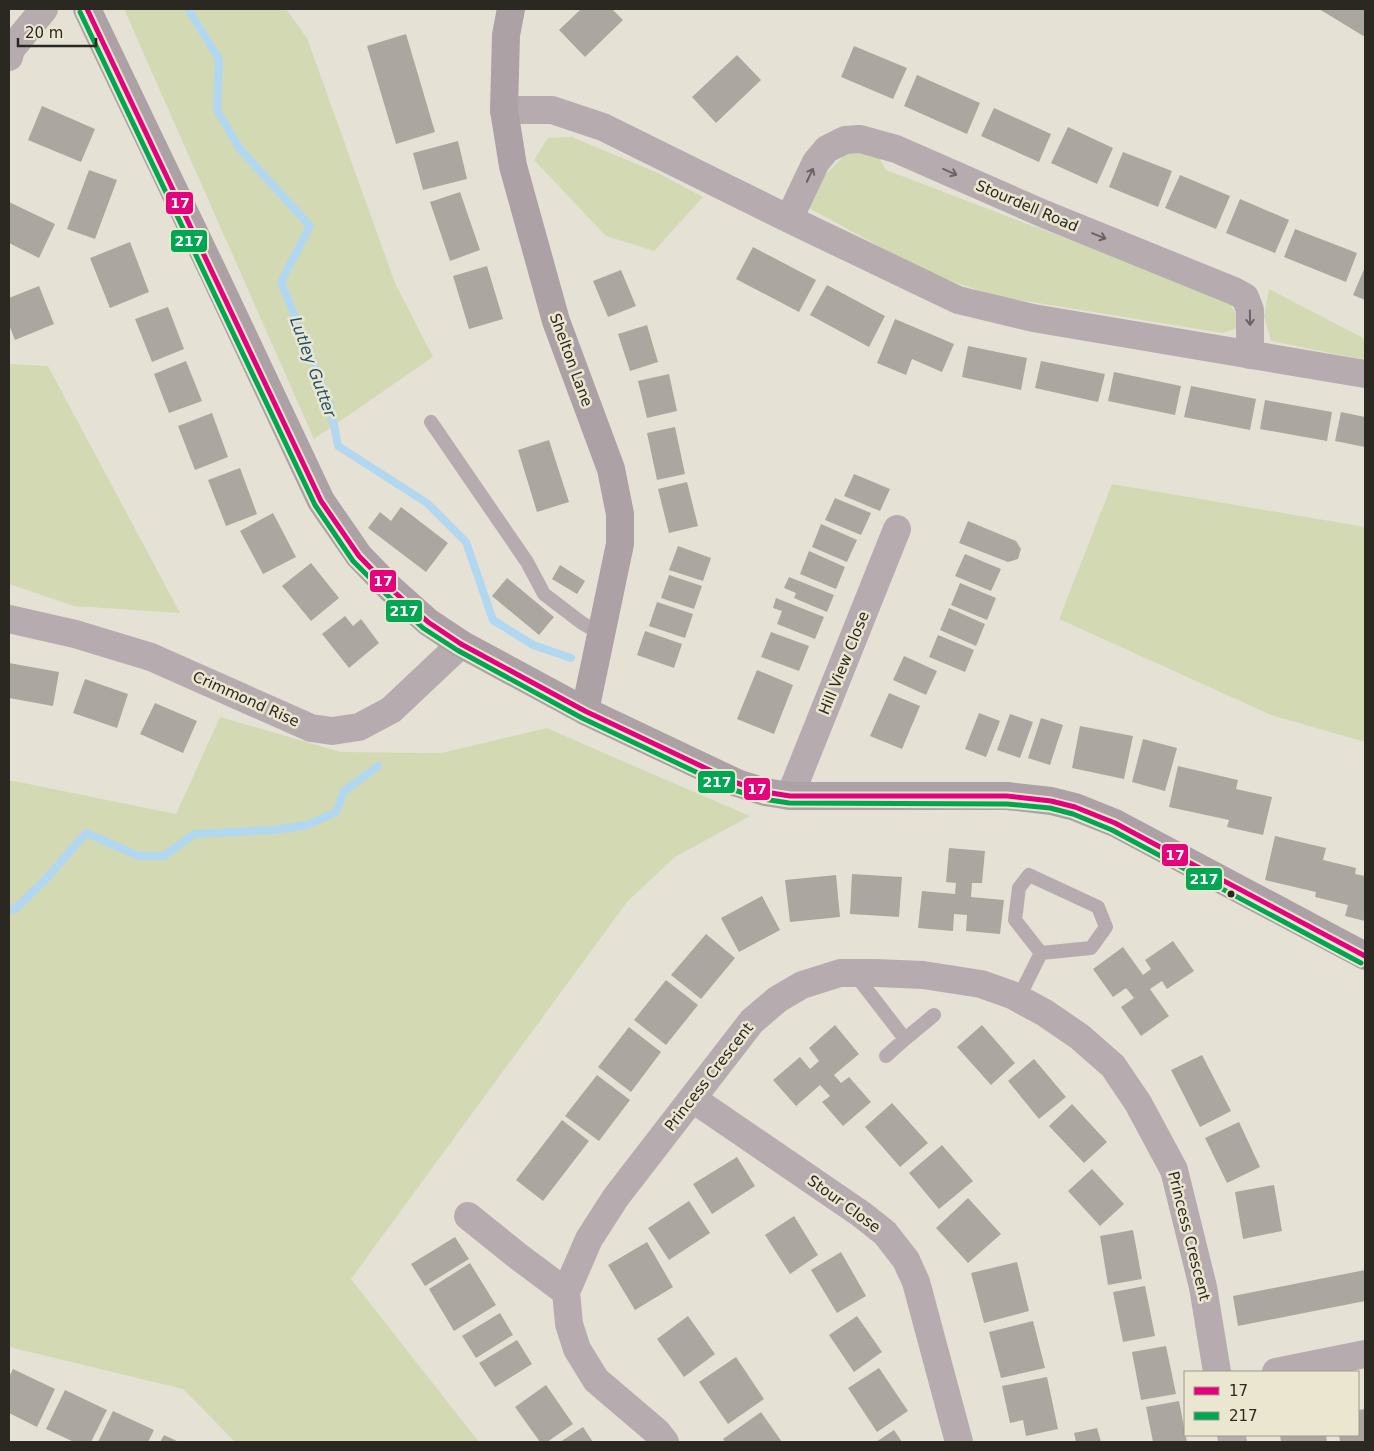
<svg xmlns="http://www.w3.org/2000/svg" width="1374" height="1451" font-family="'DejaVu Sans',sans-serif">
  <rect width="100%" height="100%" fill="#e5e2d5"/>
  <!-- green -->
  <path fill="#d3dab3" d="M124,9H286L307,38L395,283L433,357L314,439Z
    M572,137L658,173L703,197L654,251L606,236L534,160L548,138Z
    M848,152L876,153L886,170L1215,295L1225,296L1236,314L1238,328L1223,333L995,296L928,273L809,208L818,182Z
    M1269,289L1365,339V360L1271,341L1264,316Z
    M9,364L48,366L180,613L74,606L9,584Z
    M1112,484L1365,527V742L1271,715L1059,619Z
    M220,717L341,752L441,753L547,728L643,770L750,816L675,857L627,902L351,1279L479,1442H235L183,1389L9,1347V780L176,814Z"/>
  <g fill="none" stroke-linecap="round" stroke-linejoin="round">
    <!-- stream -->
    <path stroke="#b2d7f1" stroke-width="8" d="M188,9L219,59L217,110L240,149L310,226L281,282L330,404L338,446L427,503L466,542L493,620L533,645L571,658
      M9,910L15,909L45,880L86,833L139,856H164L194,834L275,830L307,825L336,812L344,791L378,766"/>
  </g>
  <!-- building -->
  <path fill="#aca6a0" d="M581,9H612L623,20L585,57L559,30Z
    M1319,9H1365V37L1347,26Z
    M406,34L435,132L396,144L367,46Z
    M854,46L907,68L893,99L841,77Z
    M737,55L761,80L716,123L692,97Z
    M917,75L980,103L967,134L904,106Z
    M42,106L95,129L81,162L28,140Z
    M994,108L1051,134L1039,162L981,136Z
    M1068,127L1113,148L1097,184L1051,163Z
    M458,141L467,179L423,190L413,153Z
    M1123,152L1172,171L1158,207L1109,187Z
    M89,170L117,180L95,239L67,229Z
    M1180,175L1230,196L1216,229L1165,208Z
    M460,192L480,250L450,261L430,202Z
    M1240,199L1289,220L1275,253L1226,233Z
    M9,202L55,224L39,258L9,243Z
    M1295,229L1357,253L1346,282L1284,257Z
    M130,242L149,292L110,308L90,258Z
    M753,247L816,280L799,312L736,279Z
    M487,266L503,319L469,329L453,276Z
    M1365,267V300L1353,295Z
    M621,270L636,306L608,317L593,281Z
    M827,285L885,316L869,347L810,315Z
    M39,286L54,324L15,340L9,325V298Z
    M168,307L184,349L152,362L135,319Z
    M895,319L954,344L942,372L912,359L906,375L877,363Z
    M647,325L658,362L630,371L618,334Z
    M968,346L1027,358L1021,390L962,377Z
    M186,361L202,401L169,413L154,374Z
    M1041,361L1105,374L1098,402L1035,388Z
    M1114,372L1181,386L1175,415L1108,401Z
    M669,374L677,411L647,418L638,381Z
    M1191,386L1256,399L1250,430L1184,417Z
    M1265,400L1332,412L1327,441L1260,429Z
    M1341,412L1365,417V447L1335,441Z
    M212,413L228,457L195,470L178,426Z
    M675,427L685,474L657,480L647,433Z
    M549,440L569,502L537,512L518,450Z
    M240,468L257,514L226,526L208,480Z
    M854,474L890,489L880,511L844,496Z
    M687,482L698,526L669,533L658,489Z
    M835,498L871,513L861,535L825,520Z
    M401,507L448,543L426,572L368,528L380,512L391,521Z
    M273,513L296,557L263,574L240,531Z
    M968,521L1016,541L1021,549L1018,559L1008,562L959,543Z
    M821,524L857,540L847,562L812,547Z
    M678,546L711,558L703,581L669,570Z
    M809,551L845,567L836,589L800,574Z
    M965,554L1001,569L991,591L955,576Z
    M311,563L339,598L311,621L282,586Z
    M560,565L585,581L577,594L552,579Z
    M669,575L702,586L694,609L661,598Z
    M789,577L834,595L827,612L794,598L796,593L784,588Z
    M507,578L554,617L539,635L492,596Z
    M960,583L996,598L987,620L951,605Z
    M776,598L824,617L815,639L777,624L782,611L773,608Z
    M657,602L693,614L685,638L649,626Z
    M949,608L985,624L976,646L940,630Z
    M345,616L353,626L361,619L379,643L349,668L322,634Z
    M645,631L682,644L674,668L637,655Z
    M771,632L809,646L799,671L761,657Z
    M938,635L974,650L965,672L929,657Z
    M904,656L937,671L926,695L893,680Z
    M9,663L59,672L53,706L9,698Z
    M757,670L793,685L774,734L737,719Z
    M85,679L128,694L117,728L73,713Z
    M889,693L920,706L902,749L870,736Z
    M155,703L197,721L183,753L140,734Z
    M979,713L1000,721L986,757L965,749Z
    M1010,714L1033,722L1020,758L997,750Z
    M1041,718L1063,725L1050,765L1028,758Z
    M1080,726L1133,736L1124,779L1072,768Z
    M1143,739L1177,748L1165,791L1132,782Z
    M1178,766L1238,780L1236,789L1272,797L1263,835L1227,827L1229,820L1169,807Z
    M1275,836L1326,848L1323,860L1356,868L1355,874L1365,876V921L1345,916L1348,905L1315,897L1316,892L1265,880Z
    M949,848L985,851L982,883H972L971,897L1004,900L1000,934L966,931L967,915L954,914L953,931L918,928L922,891L955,894L956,883L946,882Z
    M852,874L902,877L899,917L850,914Z
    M836,875L840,917L790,922L785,880Z
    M762,896L780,930L739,952L721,918Z
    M706,934L735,958L701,999L671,975Z
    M1173,941L1194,971L1167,989L1162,981L1150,989L1169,1016L1141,1036L1121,1007L1134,998L1126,988L1113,997L1093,969L1123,947L1143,975L1151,969L1145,960Z
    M666,980L698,1005L666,1045L634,1020Z
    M835,1025L859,1054L834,1075L841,1083L849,1077L871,1102L843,1126L822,1102L830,1096L820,1085L796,1106L773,1080L800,1057L810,1069L819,1061L809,1048Z
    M982,1025L1015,1063L991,1085L957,1047Z
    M629,1027L661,1052L631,1092L598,1067Z
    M1202,1055L1231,1111L1200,1127L1171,1070Z
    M1034,1059L1066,1097L1039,1119L1008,1081Z
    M597,1075L630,1100L599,1141L565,1116Z
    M892,1103L928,1143L900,1167L865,1127Z
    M1072,1104L1107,1142L1084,1163L1049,1126Z
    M562,1120L589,1141L543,1201L516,1180Z
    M1239,1122L1260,1167L1227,1183L1205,1138Z
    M942,1145L973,1181L939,1209L909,1173Z
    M737,1157L755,1186L712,1214L693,1184Z
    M1092,1169L1124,1204L1100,1226L1068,1191Z
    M1274,1185L1282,1231L1243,1239L1235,1192Z
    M968,1198L1001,1234L968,1263L936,1228Z
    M689,1201L710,1233L669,1260L648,1228Z
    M794,1216L818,1255L790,1274L765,1235Z
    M1133,1230L1142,1279L1108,1285L1100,1236Z
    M455,1237L469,1259L425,1286L411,1264Z
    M647,1242L673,1287L635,1310L608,1265Z
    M841,1252L866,1296L837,1313L811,1270Z
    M1017,1262L1029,1311L984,1323L971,1273Z
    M470,1263L496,1305L454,1331L429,1289Z
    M1365,1270V1301L1238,1326L1233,1296Z
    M1145,1286L1155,1336L1123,1342L1113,1292Z
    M500,1313L513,1335L476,1358L462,1336Z
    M688,1316L715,1354L684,1377L657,1339Z
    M857,1316L882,1352L854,1372L829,1335Z
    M1033,1321L1045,1368L1001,1378L989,1332Z
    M517,1340L532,1364L495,1387L479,1363Z
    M1166,1346L1176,1394L1141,1400L1132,1352Z
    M736,1357L764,1399L728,1424L699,1382Z
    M879,1368L908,1411L877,1432L848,1388Z
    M13,1369L55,1389L37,1427L9,1413V1377Z
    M1047,1377L1058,1429L1026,1436L1023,1420L1010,1423L1002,1386Z
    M546,1385L573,1424L547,1442H540L515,1407Z
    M65,1390L107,1410L91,1442H74L46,1429Z
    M1179,1401L1187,1442H1153L1146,1407Z
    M1365,1409V1442H1340L1339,1435H1358V1410Z
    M113,1411L154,1430L148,1442H98Z
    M761,1412L782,1442H725L723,1439Z
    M583,1427L593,1442H560Z
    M1097,1428L1101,1442H1076L1074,1433Z
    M894,1430L902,1442H876Z
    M164,1435L179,1442H160Z
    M1280,1435H1326L1327,1442H1281Z"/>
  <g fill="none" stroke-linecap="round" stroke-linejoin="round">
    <!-- lane -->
    <path stroke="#b6acb0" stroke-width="14" d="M431,422L527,562L544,594L582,623L601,634
      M854,973L905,1039L934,1015
      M1018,999L1041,953L1015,920L1019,888L1029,875L1098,907L1106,927L1091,948L1041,953
      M886,1056L905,1039"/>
    <!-- street -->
    <path stroke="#b6acb0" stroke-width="28" d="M9,57L11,49L44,9
      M504,110H552L603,127L789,219L958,300L1033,318L1365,374
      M789,219L816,162L827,149L845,140L860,139L896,149L1044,214L1234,291L1245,297L1250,310V355
      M9,619L75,634L151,657L311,728L332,731L359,727L391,710L461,644
      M790,796L897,529
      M693,1099L861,1214L885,1233L906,1260L916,1282L959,1442
      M468,1216L519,1257L566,1292
      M1276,1372L1365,1354
      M1231,1435L1233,1442
      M665,1442L657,1432L596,1380L577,1349L569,1324L566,1292L589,1239L616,1197L752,1021L778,999L802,985L840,973H876L923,975L981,984L1012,995L1045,1013L1080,1037L1113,1066L1138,1103L1174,1170L1203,1287L1217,1372"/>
    <!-- secondary -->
    <path stroke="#aca1a5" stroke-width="28" d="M87,9L214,274L321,501L359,556L391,589L428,622L461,644L585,711L737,783L765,792L790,796H1007L1051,801L1075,807L1115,823L1365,956
      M511,9L506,35L504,110L513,166L556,321L611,469L620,514V544L585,711"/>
    <!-- bus-1 casing -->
    <g stroke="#ebe6cf" stroke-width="9">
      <path id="bus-1" d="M87,9L321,501L359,556L391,589L428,622L461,644L585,711L737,783L765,792L790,796H1007L1051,801L1075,807L1115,823L1365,956"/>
    </g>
    <!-- bus-2 casing -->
    <g stroke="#ebe6cf" stroke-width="9">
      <path id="bus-2" d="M80,12L315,505L353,561L386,594L423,628L457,650L582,718L734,790L763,799L789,803L1007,804L1050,808L1073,814L1112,830L1361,963"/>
    </g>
    <!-- bus-1 -->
    <use href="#bus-1" stroke="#e5007d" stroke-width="5"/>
    <!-- bus-2 -->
    <use href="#bus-2" stroke="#00a651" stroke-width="5"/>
  </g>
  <!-- one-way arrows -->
  <defs><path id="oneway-shaft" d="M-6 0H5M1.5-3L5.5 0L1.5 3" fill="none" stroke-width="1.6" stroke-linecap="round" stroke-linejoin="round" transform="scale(1.25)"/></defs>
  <g stroke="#696361">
    <use href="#oneway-shaft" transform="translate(950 172) rotate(24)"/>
    <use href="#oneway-shaft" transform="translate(810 175) rotate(-65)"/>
    <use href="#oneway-shaft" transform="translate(1099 236) rotate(22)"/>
    <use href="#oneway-shaft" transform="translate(1250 318) rotate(89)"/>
  </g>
  <!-- markers -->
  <circle fill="#2a2820" stroke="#ebe6cf" stroke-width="2" cx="1231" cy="894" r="4.5"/>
  <g text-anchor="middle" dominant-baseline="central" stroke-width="5" stroke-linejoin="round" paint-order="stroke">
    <!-- street labels -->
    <g font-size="15" fill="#2a2820" stroke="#ebe6cf">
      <text transform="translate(1027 206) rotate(23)">Stourdell Road</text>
      <text transform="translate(571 360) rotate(70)">Shelton Lane</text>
      <text transform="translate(844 663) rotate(-68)">Hill View Close</text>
      <text transform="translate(246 699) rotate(24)">Crimmond Rise</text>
      <text transform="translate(709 1077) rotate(-52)">Princess Crescent</text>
      <text transform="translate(844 1204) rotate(36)">Stour Close</text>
      <text transform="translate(1189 1236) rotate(76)">Princess Crescent</text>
    </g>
    <!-- water labels -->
    <g font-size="16" font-style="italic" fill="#1d4f73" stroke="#ebe6cf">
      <text transform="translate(313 367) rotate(70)">Lutley Gutter</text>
    </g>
  </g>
  <g stroke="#ebe6cf" stroke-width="2">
    <rect x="165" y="191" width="29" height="24" rx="5" fill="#e5007d"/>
    <rect x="170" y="229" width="38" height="24" rx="5" fill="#00a651"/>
    <rect x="369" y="569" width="28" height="24" rx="5" fill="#e5007d"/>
    <rect x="385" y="599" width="38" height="24" rx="5" fill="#00a651"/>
    <rect x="697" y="770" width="39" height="24" rx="5" fill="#00a651"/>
    <rect x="743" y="777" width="28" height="24" rx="5" fill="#e5007d"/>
    <rect x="1161" y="843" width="28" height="24" rx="5" fill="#e5007d"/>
    <rect x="1185" y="867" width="38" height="24" rx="5" fill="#00a651"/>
  </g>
  <g font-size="14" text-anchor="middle" font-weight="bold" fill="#fff">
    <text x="180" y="208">17</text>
    <text x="189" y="246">217</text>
    <text x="383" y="586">17</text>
    <text x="404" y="616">217</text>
    <text x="717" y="787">217</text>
    <text x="757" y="794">17</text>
    <text x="1175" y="860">17</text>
    <text x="1204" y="884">217</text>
  </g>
  <!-- border -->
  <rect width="1374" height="1451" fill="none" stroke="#2a2820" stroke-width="20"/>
  <!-- legend -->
  <rect x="1184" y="1371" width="175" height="65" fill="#ebe6cf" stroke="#9e9a89"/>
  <rect x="1194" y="1387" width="25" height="8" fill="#e5007d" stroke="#9e9a89"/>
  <text x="1229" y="1396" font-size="15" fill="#2a2820">17</text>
  <rect x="1194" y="1412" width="25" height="8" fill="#00a651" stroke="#9e9a89"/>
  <text x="1229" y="1421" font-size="15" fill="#2a2820">217</text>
  <!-- scale -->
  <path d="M18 38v8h78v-8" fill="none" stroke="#2a2820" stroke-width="2.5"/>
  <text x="25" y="38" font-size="15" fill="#2a2820" stroke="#ebe6cf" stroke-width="4" paint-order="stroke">20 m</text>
</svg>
